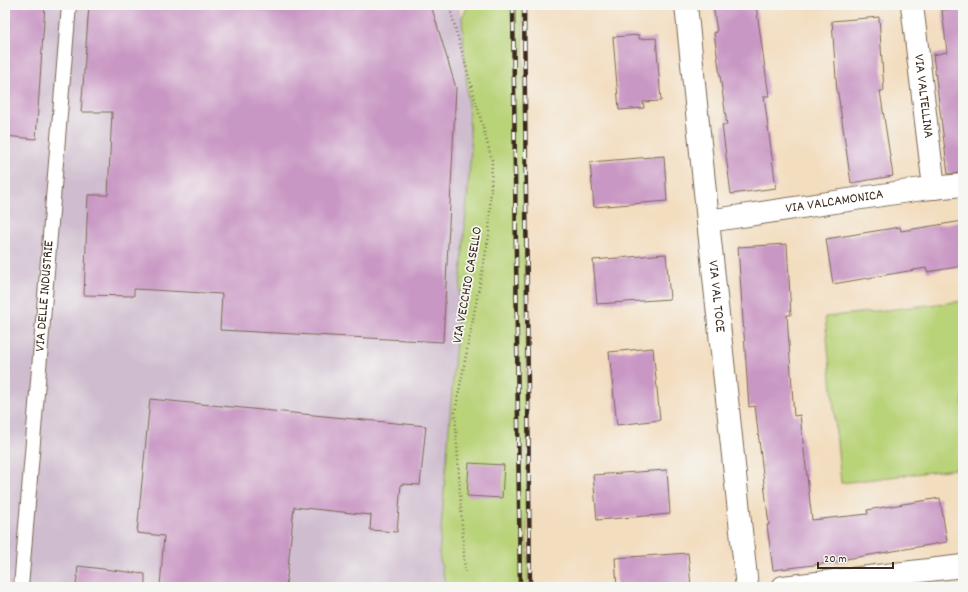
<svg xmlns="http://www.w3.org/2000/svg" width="968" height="592" font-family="Dekko,sans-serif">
  <rect width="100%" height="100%" fill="#f6f6f2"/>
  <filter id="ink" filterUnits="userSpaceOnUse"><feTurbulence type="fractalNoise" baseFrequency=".025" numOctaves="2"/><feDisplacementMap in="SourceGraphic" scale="8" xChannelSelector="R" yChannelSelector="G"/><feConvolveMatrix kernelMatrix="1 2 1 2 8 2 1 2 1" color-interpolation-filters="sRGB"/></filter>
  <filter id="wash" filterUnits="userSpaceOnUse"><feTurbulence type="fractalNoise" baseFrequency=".012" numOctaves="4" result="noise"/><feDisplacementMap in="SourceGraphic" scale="16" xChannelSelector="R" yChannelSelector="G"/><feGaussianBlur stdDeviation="0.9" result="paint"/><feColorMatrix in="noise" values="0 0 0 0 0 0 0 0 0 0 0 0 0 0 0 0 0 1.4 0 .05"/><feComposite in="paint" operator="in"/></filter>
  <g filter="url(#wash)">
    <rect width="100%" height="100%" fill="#f3ddbf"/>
    <!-- industrial -->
    <path fill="#cfbdcf" d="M5,5H458L462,17L471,150L439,555L446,587H5Z"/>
    <!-- green -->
    <path fill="#b9d379" stroke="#7a7e4c" d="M469,5H523L528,587H446L439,555L471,150L462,17Z
      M963,301V468L841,483L825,317Z"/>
    <g id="blocks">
      <!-- building -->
      <path fill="#c997c4" d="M5,5H45L36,139L5,136Z
        M89,5H431L456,88L443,342L220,330L222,294L134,289V296L84,295L88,195H108L112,112H81Z
        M713,5H756L769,96H764L776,188L731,194L722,125H727L714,33L717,32Z
        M963,8V173L948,174L933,55L947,52L942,10Z
        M879,17L884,91H880L893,176L851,183L838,93H837L832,21Z
        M639,35V39L656,38L661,101L643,102L644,108L619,110L613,37Z
        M664,156L667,201L594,207L590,162Z
        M963,221V266L927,272L926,268L833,284L826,239L900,227L901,231Z
        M787,244L791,315H787L794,416L800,415L812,520L868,514L867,510L940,498L947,542L846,559V561L773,570L767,525H769L755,406L749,407L738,247Z
        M666,254L670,299L597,304L593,260Z
        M653,348L660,420L617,425L609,352Z
        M150,399L426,426L420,485L401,484L397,532L370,530L371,515L294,507L286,587H160L164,536L137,533Z
        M469,463L504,465L502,498L467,496Z
        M667,470L670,514L597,520L593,475Z
        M688,553L691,587H617L615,558Z
        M78,566L145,574V587H76Z"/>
    </g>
  </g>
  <g filter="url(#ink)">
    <use href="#blocks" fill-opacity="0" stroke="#7b6956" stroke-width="1"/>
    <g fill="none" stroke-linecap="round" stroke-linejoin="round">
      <!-- lane casing -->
      <g stroke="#7b6956" stroke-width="16">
        <g id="lane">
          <path id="s1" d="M21,587L69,5"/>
        </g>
      </g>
      <!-- street casing -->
      <g stroke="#7b6956" stroke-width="24">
        <g id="street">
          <path id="s2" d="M686,5L708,221L747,587"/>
          <path id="s3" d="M912,5L934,188"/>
          <path id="s4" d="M708,221L922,189L963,185"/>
          <path d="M783,587L963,566"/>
        </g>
      </g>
      <!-- path -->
      <path stroke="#7b6956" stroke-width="2.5" stroke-dasharray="1 3" stroke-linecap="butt" d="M449,5L492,160L489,236L455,412L465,572"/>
      <!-- lane -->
      <use href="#lane" stroke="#fff" stroke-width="14"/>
      <!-- street -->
      <use href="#street" stroke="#fff" stroke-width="22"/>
      <!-- rail casing -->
      <g stroke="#3b2a1e" stroke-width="4.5">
        <path id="rail" d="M513,5L520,587
          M524,5L530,587"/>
      </g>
      <!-- rail -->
      <use href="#rail" stroke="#f6f6f2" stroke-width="3" stroke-dasharray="9" stroke-linecap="butt"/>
    </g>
  </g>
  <g text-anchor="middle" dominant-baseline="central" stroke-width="3.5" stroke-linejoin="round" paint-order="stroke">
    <!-- street labels -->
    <g font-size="14" fill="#3b2a1e" stroke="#f6f6f2">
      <text stroke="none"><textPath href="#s3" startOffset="92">VIA VALTELLINA</textPath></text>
      <text stroke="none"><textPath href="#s4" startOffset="128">VIA VALCAMONICA</textPath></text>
      <text transform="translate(468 285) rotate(-80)">VIA VECCHIO CASELLO</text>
      <text stroke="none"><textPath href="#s1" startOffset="292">VIA DELLE INDUSTRIE</textPath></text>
      <text stroke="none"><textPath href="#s2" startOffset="293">VIA VAL TOCE</textPath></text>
    </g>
  </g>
  <!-- margin -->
  <rect width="968" height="592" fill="none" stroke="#f6f6f2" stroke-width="20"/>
  <!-- scale -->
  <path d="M818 562v6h75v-6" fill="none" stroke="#3b2a1e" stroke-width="2"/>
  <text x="824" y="562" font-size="12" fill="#3b2a1e" stroke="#f6f6f2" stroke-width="3" paint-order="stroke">20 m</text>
</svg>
